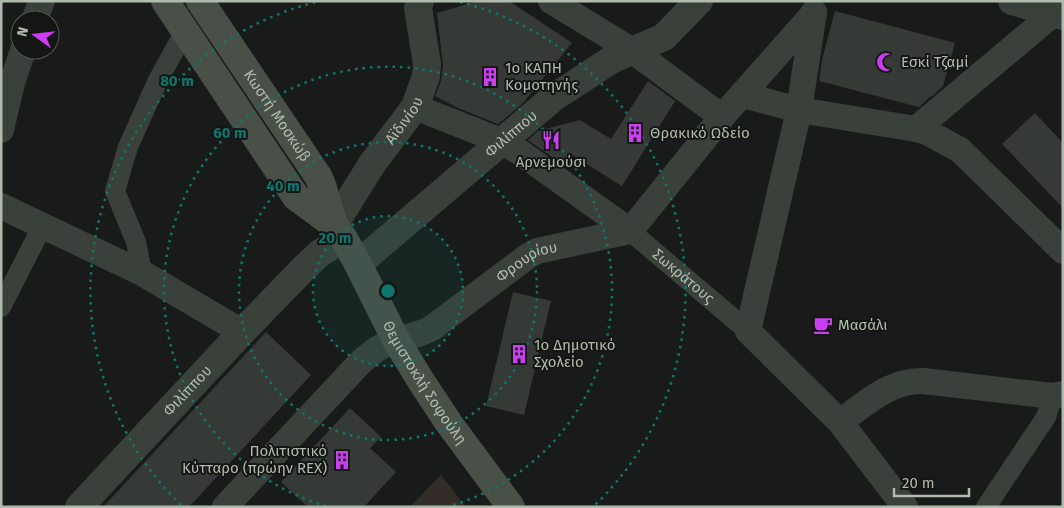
<svg xmlns="http://www.w3.org/2000/svg" width="1064" height="508" font-family="'Fira Sans',sans-serif">
  <rect width="100%" height="100%" fill="#191b1a"/>
  <!-- green -->
  <path fill="#342c29" d="M441,475L466,507H410Z"/>
  <!-- building -->
  <path fill="#363a37" d="M478,1H509L572,43L522,104L498,124L458,108L435,96L441,81L443,65L437,13Z
    M835,11L955,43L943,86L931,97H929L928,99L919,107L819,81L822,60Z
    M648,81L675,101L622,186L569,153L562,164L528,140L538,131L580,120L611,139Z
    M1035,113L1063,143V208L1002,144Z
    M513,292L551,301L524,415L486,406Z
    M266,332L311,375L189,507H103Z
    M350,408L381,437L370,448L396,472L364,507H308L281,482Z"/>
  <g fill="none" stroke-linecap="round" stroke-linejoin="round">
    <!-- pedestrian -->
    <g stroke="#3a403a" stroke-width="20">
      <path id="s1" d="M630,231L748,331"/>
      <path d="M142,273L136,242L115,191L128,147L158,80L185,31"/>
      <path d="M1,307L43,225"/>
      <path d="M986,507L1046,417L1053,396"/>
    </g>
    <!-- minor -->
    <g stroke="#3a403a" stroke-width="26">
      <path d="M551,1L633,51L722,117"/>
      <path d="M814,12L799,110L748,331L840,422L905,507"/>
      <path d="M34,20L42,1"/>
      <path d="M743,95L799,110L916,129L927,132L960,150L1063,251"/>
      <path d="M415,107L501,141L521,153L630,231"/>
      <path d="M916,129L1054,13L1063,2"/>
      <path d="M1,130L12,83L23,50"/>
      <path d="M1,206L142,273L242,332"/>
      <path d="M840,422C865,404 890,380 923,381L1053,396L1063,394"/>
      <path id="s2" d="M225,507L357,366C366,357 376,348 388,343C403,337 418,336 432,328L528,256L537,251L630,231L722,117L814,13"/>
    </g>
    <!-- tertiary -->
    <g stroke="#3a403a" stroke-width="28">
      <path d="M1012,1L1063,16"/>
      <path id="s3" d="M334,225L372,164L415,107L426,76L427,64L418,8L420,1"/>
      <path id="s4" d="M358,264L553,98L611,60L664,37L699,1"/>
      <path id="s5" d="M79,507L242,332L305,267L320,253L344,239"/>
    </g>
    <!-- secondary -->
    <g stroke="#495048" stroke-width="28">
      <path id="s6" d="M165,1L296,197L334,225L344,239L358,264L396,340L421,381L448,422L511,507"/>
      <path id="s7" d="M200,1L318,176L322,185L334,225"/>
    </g>
  </g>
  <!-- distance rings -->
  <circle cx="388" cy="291" r="75" fill="#0f766e" fill-opacity=".12"/>
  <g fill="none" stroke="#0f766e" stroke-width="2.5" stroke-dasharray="2.5 5">
    <circle cx="388" cy="291" r="75"/>
    <circle cx="388" cy="291" r="149"/>
    <path d="M326 506A224 224 0 1 1 450 506"/>
    <path d="M181 505A298 298 0 0 1 316 2M460 2A298 298 0 0 1 595 505"/>
  </g>
  <!-- icons -->
  <defs>
    <g id="mosque-bare" transform="scale(1.5)"><path d="M3.5-4.9A6 6 0 1 0 3.5 4.9A5 5 0 1 1 3.5-4.9Z" fill="#ca3df0" stroke="#141614" stroke-width="2.5" paint-order="stroke"/></g>
    <g id="building-bare" transform="scale(1.5)"><path d="M-4-6H4V6H1V3H-1V6H-4ZM-2.5-4.3h1.7v1.8h-1.7ZM.8-4.3h1.7v1.8H.8ZM-2.5-1h1.7V.8h-1.7ZM.8-1h1.7V.8H.8Z" fill="#ca3df0" stroke="#141614" stroke-width="2.5" paint-order="stroke"/></g>
    <g id="restaurant-bare" transform="scale(1.5)"><path d="M-5-6h1v4h1v-4h1v4h1v-4h1v5L-1.5 .5V6h-2V.5L-5-1ZM5-6V6H3V1.5H1.5Q1.5-4 5-6Z" fill="#ca3df0" stroke="#141614" stroke-width="2.5" paint-order="stroke"/></g>
    <g id="cafe-bare" transform="scale(1.5)"><path d="M-5.5-4.5H6V0H3Q3 3.5 0 3.5H-2.5Q-5.5 3.5-5.5 0ZM3-3.2v2h1.7v-2ZM-6 4.5H4V6H-6Z" fill="#ca3df0" stroke="#141614" stroke-width="2.5" paint-order="stroke"/></g>
  </defs>
  <g fill-rule="evenodd">
    <use href="#mosque-bare" x="886" y="62"/>
    <use href="#building-bare" x="490" y="77"/>
    <use href="#building-bare" x="635" y="133"/>
    <use href="#restaurant-bare" x="551" y="140"/>
    <use href="#cafe-bare" x="823" y="325"/>
    <use href="#building-bare" x="519" y="354"/>
    <use href="#building-bare" x="342" y="460"/>
  </g>
  <g text-anchor="middle" dominant-baseline="central" stroke-width="4" stroke-linejoin="round" paint-order="stroke">
    <!-- poi labels -->
    <g font-size="15" fill="#afbbac" stroke="#141614" text-anchor="start">
      <text x="901" y="62">Εσκί Τζαμί</text>
      <text x="505" y="68">1ο ΚΑΠΗ<tspan x="505" dy="17">Κομοτηνής</tspan></text>
      <text x="650" y="133">Θρακικό Ωδείο</text>
      <text x="551" y="162" text-anchor="middle">Αρνεμούσι</text>
      <text x="838" y="325">Μασάλι</text>
      <text x="534" y="345">1ο Δημοτικό<tspan x="534" dy="17">Σχολείο</tspan></text>
      <text x="327" y="451" text-anchor="end">Πολιτιστικό<tspan x="327" dy="17">Κύτταρο (πρώην REX)</tspan></text>
    </g>
    <!-- street labels -->
    <g font-size="15" fill="#afbbac" stroke="#141614">
      <text stroke="none"><textPath href="#s7" startOffset="138">Κωστή Μοσκώβ</textPath></text>
      <text stroke="none"><textPath href="#s3" startOffset="126">Αϊδινίου</textPath></text>
      <text stroke="none"><textPath href="#s4" startOffset="201">Φιλίππου</textPath></text>
      <text stroke="none"><textPath href="#s2" startOffset="395">Φρουρίου</textPath></text>
      <text stroke="none"><textPath href="#s1" startOffset="70">Σωκράτους</textPath></text>
      <text stroke="none"><textPath href="#s6" startOffset="465">Θεμιστοκλή Σοφούλη</textPath></text>
      <text stroke="none"><textPath href="#s5" startOffset="159">Φιλίππου</textPath></text>
    </g>
  </g>
  <circle cx="388" cy="291" r="8" fill="#0f766e" stroke="#141614" stroke-width="2.5"/>
  <g font-size="15" text-anchor="middle" font-weight="bold" fill="#0f766e" stroke="#141614" stroke-width="4" stroke-linejoin="round" paint-order="stroke">
    <text x="177" y="86">80 m</text>
    <text x="230" y="138">60 m</text>
    <text x="283" y="191">40 m</text>
    <text x="335" y="243">20 m</text>
  </g>
  <!-- border -->
  <rect width="1064" height="508" fill="none" stroke="#afbbac" stroke-width="5"/>
  <!-- north arrow -->
  <g transform="translate(35 35) rotate(285)"><circle r="24" fill="#141614" stroke="#525851"/>
  <path d="M0-4L9 19L0 12L-9 19Z" fill="#ca3df0"/>
  <text y="-8" font-size="14" font-weight="bold" text-anchor="middle" fill="#afbbac">N</text>
  </g>
  <!-- scale -->
  <path d="M894 488v8h75v-8" fill="none" stroke="#afbbac" stroke-width="2.5"/>
  <text x="902" y="488" font-size="15" fill="#afbbac" stroke="#141614" stroke-width="4" paint-order="stroke">20 m</text>
</svg>
